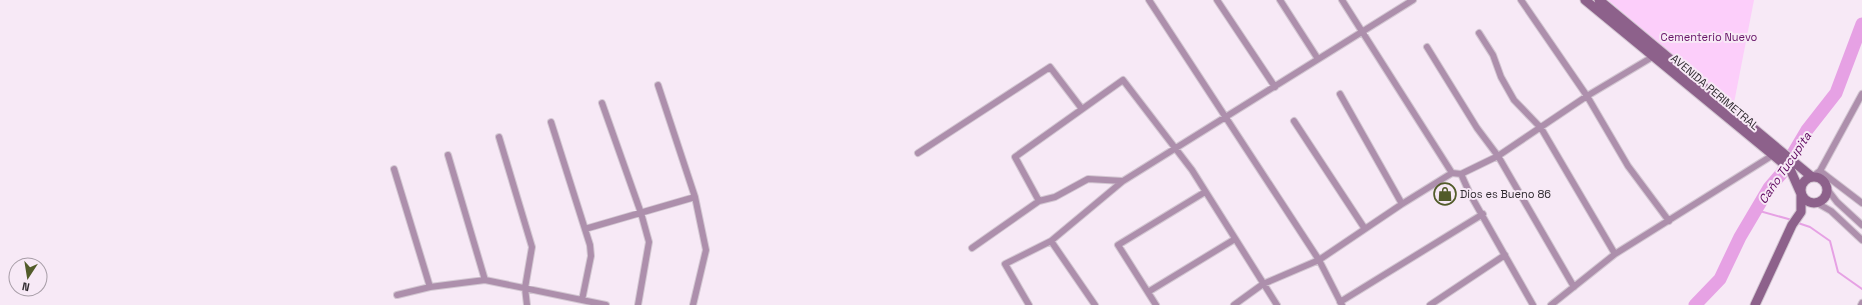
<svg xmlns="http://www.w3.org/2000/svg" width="1862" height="305" font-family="'Space Grotesk',sans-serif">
  <rect width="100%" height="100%" fill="#f7e9f6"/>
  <!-- green -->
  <path fill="#fccefa" d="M1608,0H1754L1734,103L1679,60Z"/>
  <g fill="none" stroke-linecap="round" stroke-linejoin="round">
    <!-- stream -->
    <path stroke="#e6a1e4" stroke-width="2" d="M1756,210L1792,220
      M1798,223L1810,227L1830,241L1838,272L1862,289"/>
    <!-- river -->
    <path stroke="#e6a1e4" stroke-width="13" d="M1695,305L1720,279L1740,237L1769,188L1781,174L1807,130L1836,93L1862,24"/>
    <!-- street casing -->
    <g stroke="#d3c7d2" stroke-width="8">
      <path id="street" d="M1149,0L1319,260L1342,305
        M1217,0L1275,87
        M1280,0L1318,59
        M1342,0L1452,173
        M1521,0L1587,96L1628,166L1669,221
        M1479,33L1493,55L1501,77L1514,100L1541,128L1615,254
        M1427,47L1477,128L1498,156L1574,287
        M658,85L695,197L706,250L693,305
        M1340,94L1402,204
        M602,103L641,213L649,242L638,305
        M1294,121L1365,229
        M551,122L590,245L591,256L582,300
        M499,137L532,247L525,288L527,305
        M918,153L1050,67L1082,109
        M448,155L485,280
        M394,169L430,287
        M1820,171L1862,203
        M1461,174L1470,194L1533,305
        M1812,177L1820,171L1862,94
        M1123,181L1413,0
        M1827,189L1837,202L1862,225
        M1039,201L1015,157L1123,80L1192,170L1277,305
        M1817,203L1831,211L1862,240
        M585,229L695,197
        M972,248L1039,201L1055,197L1088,179L1123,181L1051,241L1095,305
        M1148,292L1235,239
        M397,295L430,287L485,280L606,305
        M1340,302L1483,214
        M1029,305L1005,264L1051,241
        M1156,305L1118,245L1205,192
        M1234,305L1263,284L1319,260L1402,204L1452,173L1461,174L1498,156L1587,96L1654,56
        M1430,305L1505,255
        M1551,305L1615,254L1773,155
        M1861,305L1862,303"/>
    </g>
    <!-- secondary casing -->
    <g stroke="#d3c7d2" stroke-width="11">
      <path id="secondary" d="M1585,0L1790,169L1801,194V212L1792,225L1755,305
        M1599,0L1812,177
        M1801 190a13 13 0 1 1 26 0a13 13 0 1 1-26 0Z"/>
    </g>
    <!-- street -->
    <use href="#street" stroke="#ad8fac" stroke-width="6"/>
    <!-- secondary -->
    <use href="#secondary" stroke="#8d618b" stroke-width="9"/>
  </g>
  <!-- icons -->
  <defs>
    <g id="shop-ring" transform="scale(1.15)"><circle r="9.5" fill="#f7e9f6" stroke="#525b2a" stroke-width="1.5"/><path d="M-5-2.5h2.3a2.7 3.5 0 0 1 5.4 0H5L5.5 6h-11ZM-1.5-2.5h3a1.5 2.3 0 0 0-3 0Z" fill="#525b2a"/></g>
  </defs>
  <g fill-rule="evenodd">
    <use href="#shop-ring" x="1445" y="194"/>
  </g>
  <g text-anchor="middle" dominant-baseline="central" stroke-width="4" stroke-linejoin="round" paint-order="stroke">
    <!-- park labels -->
    <g font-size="11" fill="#661366" stroke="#f7e9f6">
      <text x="1709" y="37">Cementerio Nuevo</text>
    </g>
    <!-- street labels -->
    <g font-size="11" fill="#302b30" stroke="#f7e9f6">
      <text transform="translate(1715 92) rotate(40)">AVENIDA PERIMETRAL</text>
    </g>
    <!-- poi labels -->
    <g font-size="11" fill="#302b30" stroke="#f7e9f6" text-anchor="start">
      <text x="1460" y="194">Dios es Bueno 86</text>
    </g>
    <!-- water labels -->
    <g font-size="12" font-style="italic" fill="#5e075f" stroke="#f7e9f6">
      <text transform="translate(1785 168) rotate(-56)">Caño Tucupita</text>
    </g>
  </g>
  <!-- north arrow -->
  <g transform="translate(28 277) rotate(192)"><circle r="19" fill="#f7e9f6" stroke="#a79da7"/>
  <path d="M0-3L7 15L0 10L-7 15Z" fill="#525b2a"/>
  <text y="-6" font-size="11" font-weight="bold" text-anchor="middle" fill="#302b30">N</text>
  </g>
</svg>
